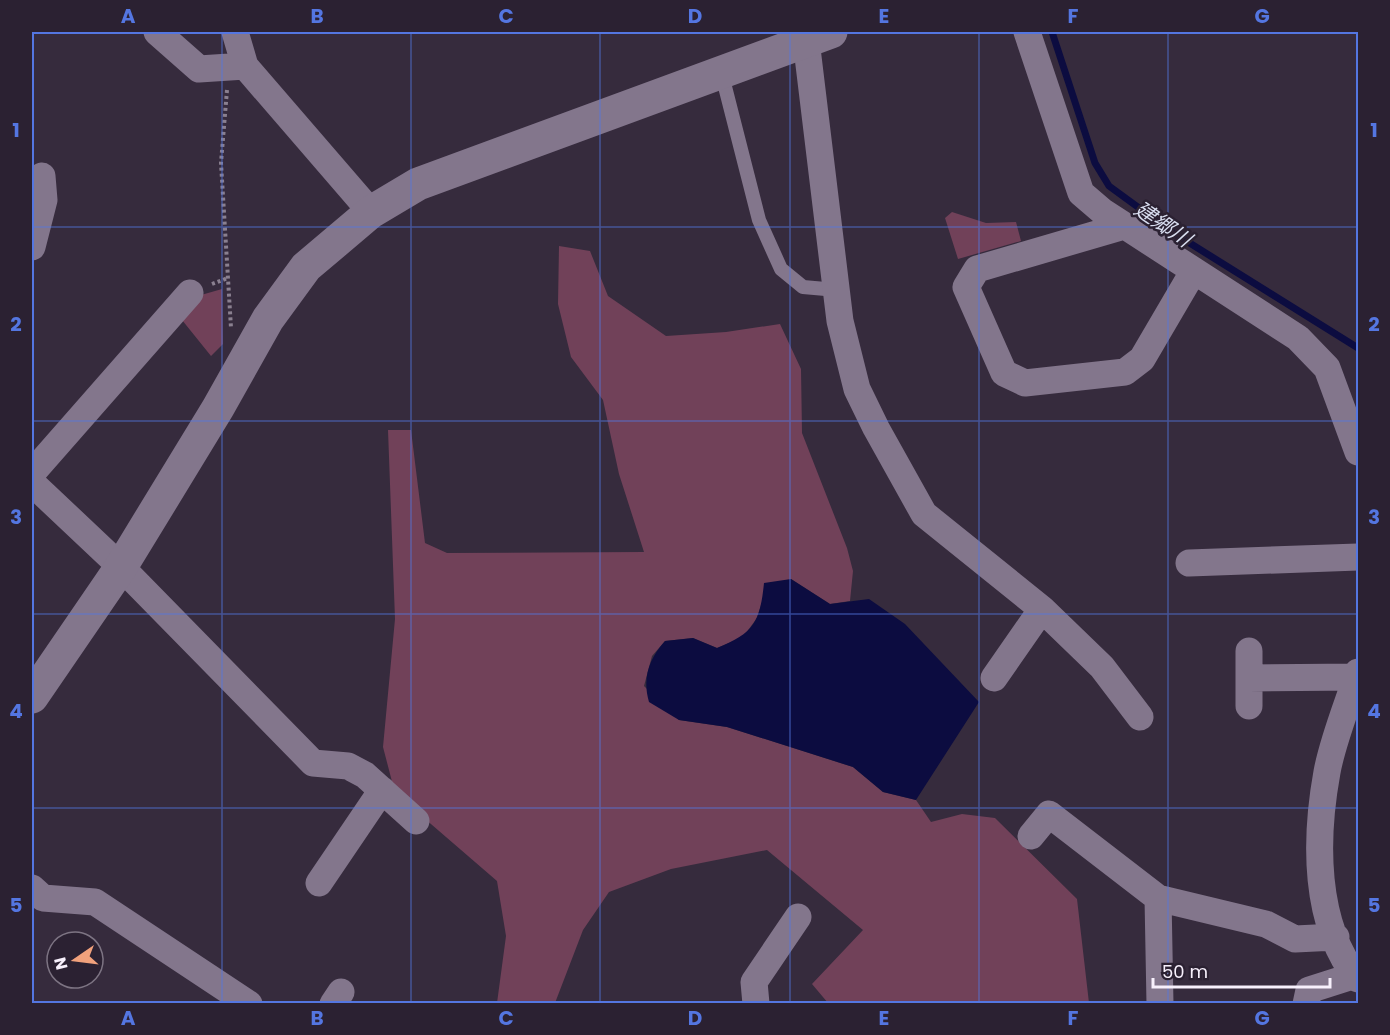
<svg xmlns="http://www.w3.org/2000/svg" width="1390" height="1035" font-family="Poppins,'Noto Sans JP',sans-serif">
  <rect width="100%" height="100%" fill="#362b3d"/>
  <!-- green -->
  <path fill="#714159" d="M952,212L986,223L1016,222L1021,241L958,259L945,218Z
    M559,246L590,251L608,296L666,336L726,332L780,324L801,369L802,433L847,548L853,571L850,601L830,604L791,579L762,602L757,618L743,637L717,648L693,638L665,641L652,656L644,686L679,720L727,727L853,767L883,792L916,800L931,822L962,814L995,818L1077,899L1089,1003H828L812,984L863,930L767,850L671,869L609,892L583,930L555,1003H497L506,936L497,881L395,793L383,747L395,619L388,430H411L425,543L447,553L644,552L619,474L603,400L571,357L558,304Z
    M222,289L223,344L211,356L182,320L201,295Z"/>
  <!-- water -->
  <path fill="#0c0c40" d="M791,579L830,604L869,599L905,624L979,702L916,800L883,792L853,767L727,727L679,720L649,702C642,678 649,659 665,641L693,638L717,648C754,633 760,622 764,583Z"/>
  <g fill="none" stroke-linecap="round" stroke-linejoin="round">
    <!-- stream -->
    <path stroke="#0c0c40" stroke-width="7" d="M1052,32L1095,163L1109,186L1172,232L1358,348"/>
    <!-- path -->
    <path stroke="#8a8090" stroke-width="4" stroke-dasharray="3 3" stroke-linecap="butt" d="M227,90L221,163L231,328
      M212,284L228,278"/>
    <!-- service -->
    <path stroke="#83768c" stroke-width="14" d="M721,71L759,220L781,269L803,287L837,290"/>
    <!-- minor -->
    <path stroke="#83768c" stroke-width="27" d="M157,32L199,69L245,66
      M235,32L245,66L371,212
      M1027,32L1081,193L1102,211L1298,338L1327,368L1358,452
      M806,40L840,321L857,389L876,428L924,514L1042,609L1102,667L1140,717
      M1124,226L977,269L966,287L1004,373L1025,383L1125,372L1142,359L1193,272
      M32,247L44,200L42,176
      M32,473L190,293
      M32,483L121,567L313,763L348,766L365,775L416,821
      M1189,563L1358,557
      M1358,672C1348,704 1333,739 1327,772C1315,838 1313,924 1358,979
      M994,678L1042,609
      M1249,678L1357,677
      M1249,706V651
      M1031,836L1049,814L1158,898
      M319,883L382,790
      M32,888L43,898L95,902L249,1004
      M333,1004L341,992
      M756,1004L754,982L798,917
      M1160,1004L1158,898L1266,924L1295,939L1336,937
      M1306,1004L1309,990L1356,975"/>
    <!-- tertiary -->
    <path stroke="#83768c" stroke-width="33" d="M32,697L121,567L218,408L268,319L306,267L371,212L418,184L831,32"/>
  </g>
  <!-- grid -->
  <path fill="none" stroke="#5476e1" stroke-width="1.5" stroke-opacity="0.55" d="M222,32V1004M411,32V1004M600,32V1004M790,32V1004M979,32V1004M1168,32V1004M32,227H1358M32,421H1358M32,614H1358M32,808H1358"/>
  <g text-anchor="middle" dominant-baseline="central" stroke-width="5" stroke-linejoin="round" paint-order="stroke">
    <!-- water labels -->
    <g font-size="21" font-style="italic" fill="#d8ddef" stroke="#2b2132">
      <text transform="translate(1163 224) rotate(34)">建郷川</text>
    </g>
  </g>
  <!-- border -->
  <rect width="1390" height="1035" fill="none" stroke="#2b2132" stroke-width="66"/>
  <!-- north arrow -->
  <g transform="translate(75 960) rotate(256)"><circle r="28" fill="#2b2132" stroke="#7d7483" stroke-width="1.5"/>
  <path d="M0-4.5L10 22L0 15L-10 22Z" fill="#f1a17c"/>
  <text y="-9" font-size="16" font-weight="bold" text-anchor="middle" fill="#f7f0fc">N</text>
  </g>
  <!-- scale -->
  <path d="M1153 978v9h177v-9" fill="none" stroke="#f7f0fc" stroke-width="3"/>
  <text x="1162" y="978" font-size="18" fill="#f7f0fc" stroke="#2b2132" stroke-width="4.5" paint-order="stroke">50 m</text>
  <rect x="33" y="33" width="1324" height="969" fill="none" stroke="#5476e1" stroke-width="2"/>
  <g font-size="20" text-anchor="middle" font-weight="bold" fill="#5476e1">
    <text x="128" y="23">A</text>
    <text x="317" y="23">B</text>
    <text x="506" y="23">C</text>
    <text x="695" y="23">D</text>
    <text x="884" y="23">E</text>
    <text x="1073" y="23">F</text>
    <text x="1262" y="23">G</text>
    <text x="16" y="137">1</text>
    <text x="1374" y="137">1</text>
    <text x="16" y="331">2</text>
    <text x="1374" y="331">2</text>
    <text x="16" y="524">3</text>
    <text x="1374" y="524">3</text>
    <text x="16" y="718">4</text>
    <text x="1374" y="718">4</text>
    <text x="16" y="912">5</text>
    <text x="1374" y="912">5</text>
    <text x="128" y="1025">A</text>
    <text x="317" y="1025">B</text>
    <text x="506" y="1025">C</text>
    <text x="695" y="1025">D</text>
    <text x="884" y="1025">E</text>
    <text x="1073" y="1025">F</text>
    <text x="1262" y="1025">G</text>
  </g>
</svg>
